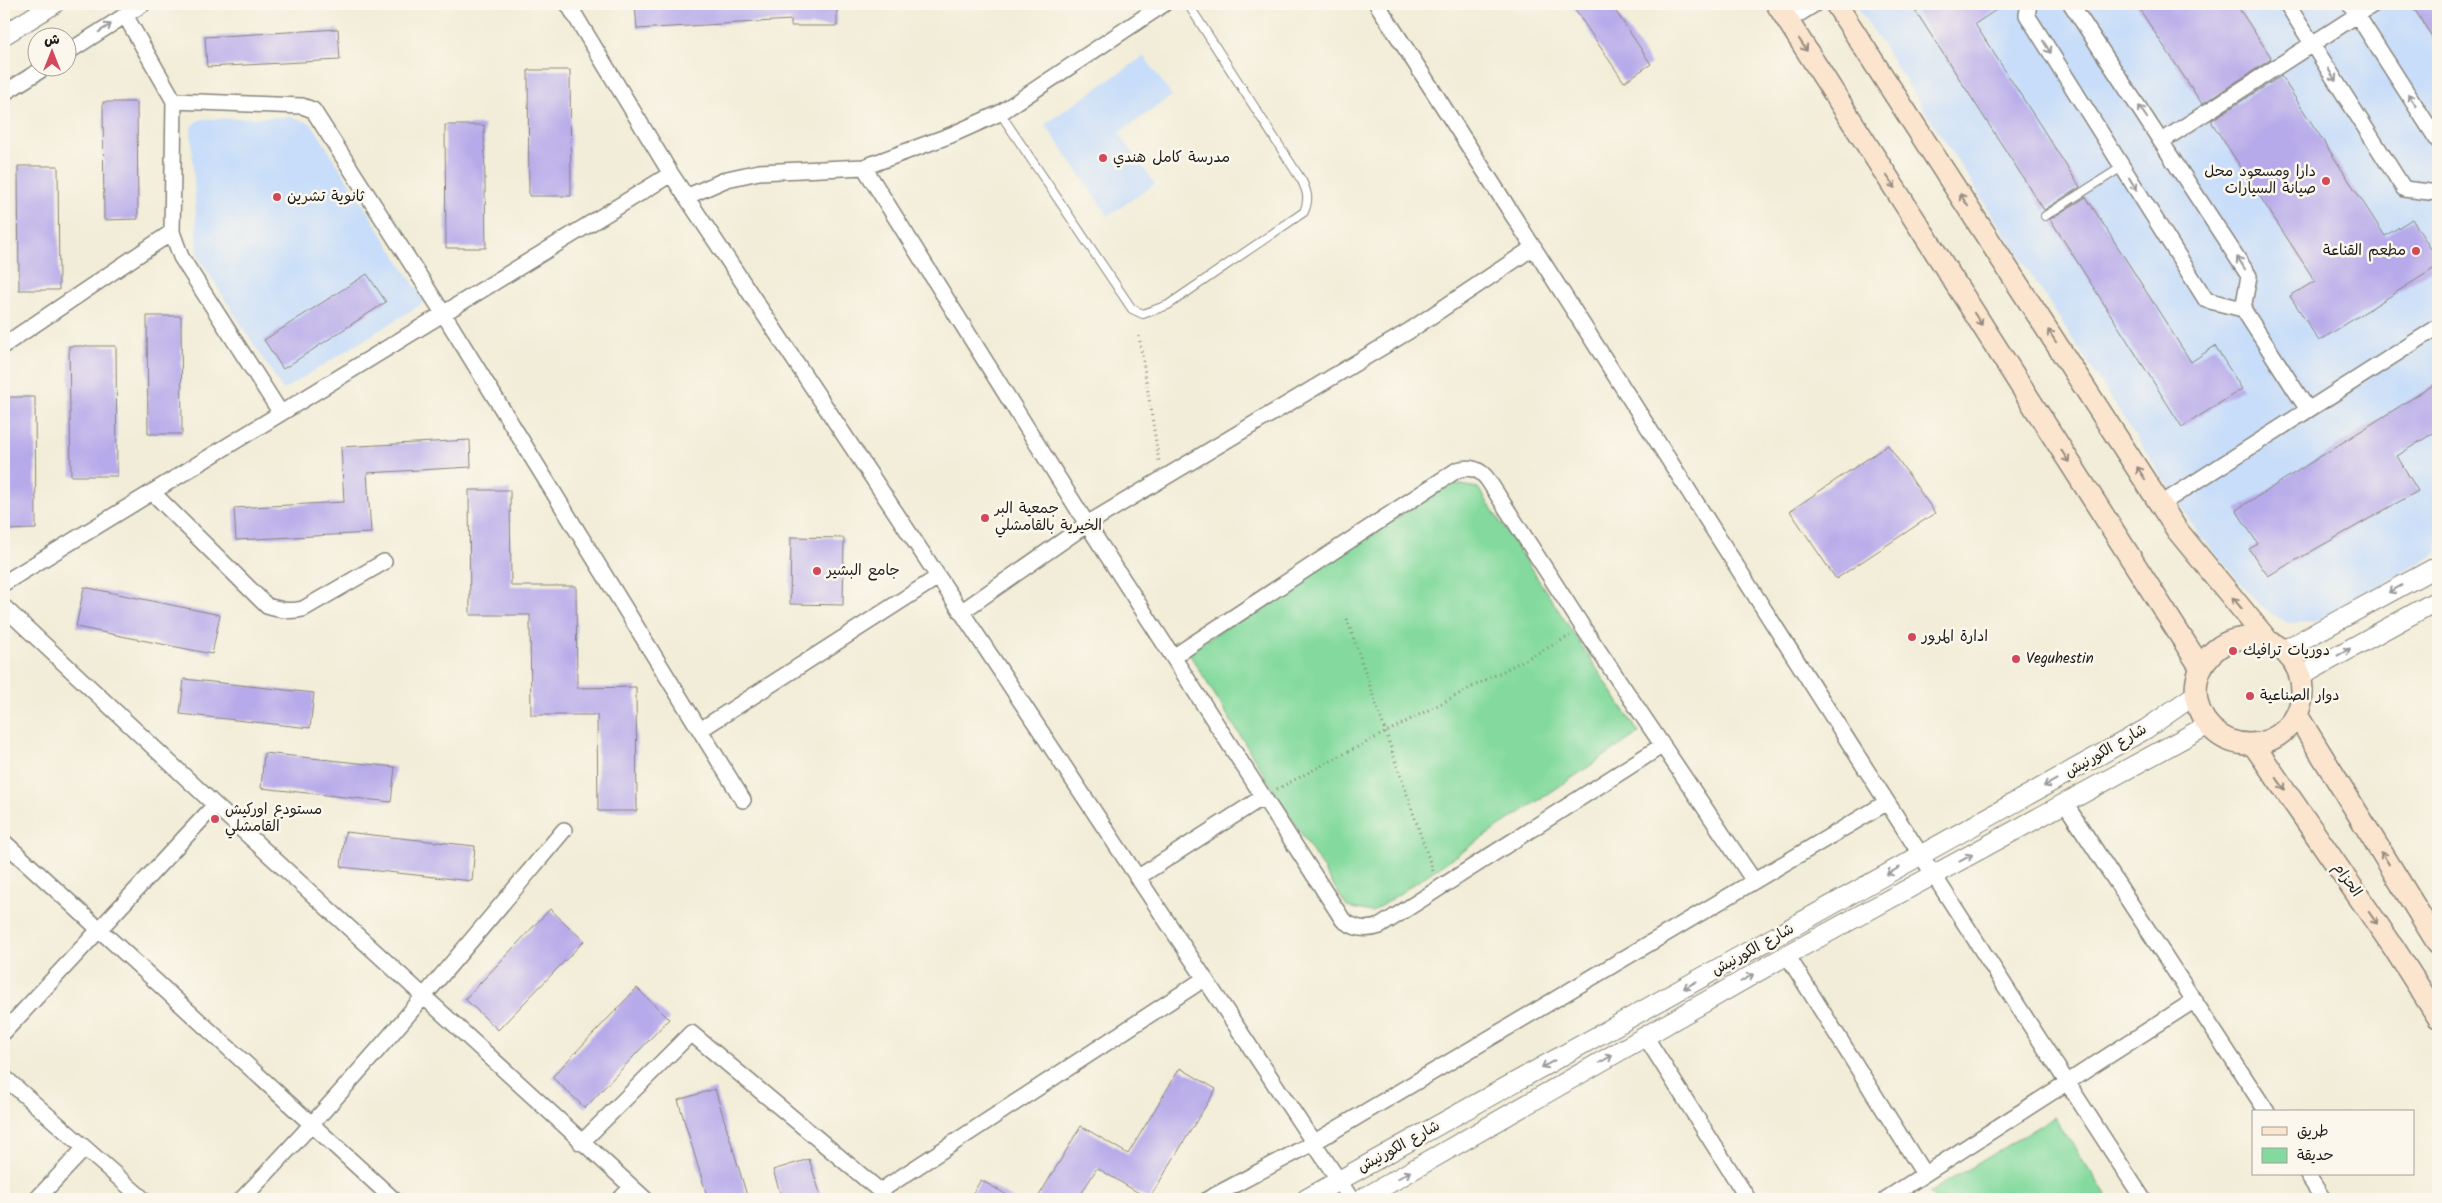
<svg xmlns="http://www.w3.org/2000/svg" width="2442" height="1203" font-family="Kalam,'Playpen Sans Arabic',sans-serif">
  <rect width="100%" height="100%" fill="#fbf7ec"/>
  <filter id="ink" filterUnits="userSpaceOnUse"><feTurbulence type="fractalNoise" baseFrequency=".02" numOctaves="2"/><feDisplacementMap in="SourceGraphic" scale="10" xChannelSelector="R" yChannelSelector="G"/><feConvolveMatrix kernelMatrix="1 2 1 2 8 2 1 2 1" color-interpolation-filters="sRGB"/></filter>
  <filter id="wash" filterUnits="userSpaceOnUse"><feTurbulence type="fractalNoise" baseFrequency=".0096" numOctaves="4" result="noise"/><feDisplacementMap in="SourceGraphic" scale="20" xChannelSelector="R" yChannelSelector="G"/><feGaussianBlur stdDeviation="1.12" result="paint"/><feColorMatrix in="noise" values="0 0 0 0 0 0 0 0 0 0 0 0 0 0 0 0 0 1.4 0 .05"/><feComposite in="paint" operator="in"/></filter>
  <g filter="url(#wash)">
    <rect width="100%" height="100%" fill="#f2edd8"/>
    <!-- built -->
    <path fill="#c7ddf9" d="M1856,4H2438V553L2315,622L2287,623L2270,613L2255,600L2198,533Z
      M1144,56L1172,96L1119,133L1155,184L1108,216L1045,124Z
      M292,117L310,123L315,129L425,302L283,390L198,257L191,127L197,121L204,119Z"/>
    <!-- green -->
    <path fill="#84da9e" stroke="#507b5d" d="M1451,483L1478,488L1639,733L1372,912L1347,907L1188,652Z
      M2054,1117L2109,1199H1935L1930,1192Z"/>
    <g id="blocks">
      <!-- building -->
      <path fill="#b7aaea" d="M635,4H837V26H791V20L637,29Z
        M1571,4H1611L1651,64L1624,82Z
        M1911,4H2005L1975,24L2080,187L2044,210Z
        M2136,4H2236L2271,57L2270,60L2202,104Z
        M2411,4H2438V46Z
        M338,29L340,60L207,67L205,37Z
        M528,70H570L571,196H529Z
        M2281,76L2385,236L2412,219L2438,260V266L2319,341L2290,296L2315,281L2212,123V120Z
        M103,102H137L138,219L104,220Z
        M445,125H484L486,248H446Z
        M18,166H58L59,290H19Z
        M2086,197L2191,362L2215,346L2242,389L2182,427L2050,219Z
        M367,274L386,302L283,369L264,340Z
        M147,316H181L182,434H148Z
        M69,346H116L117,476H71Z
        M2438,382V430L2397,456L2418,491L2268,576L2249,549L2258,544L2236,510Z
        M4,397H35L36,529L4,530Z
        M470,440L471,467L367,473L371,533L236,540L234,508L344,502L341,447Z
        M1888,445L1935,513L1836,579L1790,511Z
        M469,490H510L511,586H576L577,688L636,687L637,811H598L597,715H531L530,615H470Z
        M791,537L844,538L843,605L790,604Z
        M84,587L220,615L212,654L76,627Z
        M184,679L314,693L310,728L180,714Z
        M264,753L395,767L391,802L261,788Z
        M345,832L475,846L472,881L341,867Z
        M550,909L584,941L498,1030L465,999Z
        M637,988L669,1019L585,1108L552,1077Z
        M1180,1068L1216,1089L1149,1199L1097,1168L1078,1199H1037L1081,1126L1128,1154Z
        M715,1089L748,1199H708L678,1100Z
        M809,1159L822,1199H782L773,1170Z
        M981,1180L1014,1199H969Z"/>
    </g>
  </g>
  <g filter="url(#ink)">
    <use href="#blocks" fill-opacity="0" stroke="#87847a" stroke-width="1"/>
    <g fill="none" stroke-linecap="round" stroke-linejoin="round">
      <!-- service casing -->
      <g stroke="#87847a" stroke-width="10">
        <path id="service" d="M1000,113L1132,309L1143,314L1168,305L1304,212C1309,200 1308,193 1302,181L1188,4
          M2045,216L2122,167"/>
      </g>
      <!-- minor casing -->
      <g stroke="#87847a" stroke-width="18">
        <path id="minor" d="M568,4L671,174L1351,1199
          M1377,4C1634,401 1884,803 2143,1199
          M2029,4L2027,15L2206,300L2243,309L2308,410
          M2071,4L2249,276L2243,309
          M2287,4L2404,189L2438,193
          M2350,4L2438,141
          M125,15L174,101L302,106L313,110L443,313L743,800
          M1788,21L1815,4
          M68,52L143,4
          M4,93L44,68
          M174,101L172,232L181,257L280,412
          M2162,141L2374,4
          M864,167L1087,524L1343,920C1355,929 1366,931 1380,926L1663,745
          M686,197L727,179L759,172L864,167L951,135L1000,113L1164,4
          M4,345L172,232
          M152,492L267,606C281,610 289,612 303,609L384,562
          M2161,504L2438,327
          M4,583L671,174
          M4,607L215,805L645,1199
          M961,612L1087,524L1409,331L1534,247
          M1173,657L1457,470C1470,466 1480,469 1488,480L1584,629L1754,881
          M700,730L938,577
          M2066,805L2267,1112
          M4,842L393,1199
          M1137,878L1263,797
          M1787,955L1924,1174
          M4,1032L215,805
          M1645,1036L1748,1199
          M4,1077L143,1199
          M581,1143L691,1033L880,1191L879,1199
          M2307,1174L2323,1199
          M880,1191L1204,979
          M37,1199L85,1148
          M242,1199C355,1081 459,955 564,830
          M620,1199L632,1187
          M1208,1199L1313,1143L1886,803
          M1886,1199L2195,1000"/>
      </g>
      <!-- tertiary casing -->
      <g stroke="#87847a" stroke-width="21">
        <path id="tertiary" d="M4,35L54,4
          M2284,650L2438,566
          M2301,676L2438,600
          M1306,1199L2146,729L2196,694
          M1362,1199L1787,955L2208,725"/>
      </g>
      <!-- secondary casing -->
      <g stroke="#87847a" stroke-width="24">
        <path id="secondary" d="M1777,4L2201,668
          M1836,4L2177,530L2268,641
          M2196 691a53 53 0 1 1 106 0a53 53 0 1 1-106 0Z
          M2297,715L2438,944
          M2253,744L2394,948L2438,1017"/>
      </g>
      <!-- path -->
      <path stroke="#87847a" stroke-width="3" stroke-dasharray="1 4" stroke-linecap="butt" d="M1139,336L1159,461
        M1347,619L1434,874
        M1277,789L1570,636"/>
      <!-- service -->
      <use href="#service" stroke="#fff" stroke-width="8"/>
      <!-- minor -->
      <use href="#minor" stroke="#fff" stroke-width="15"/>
      <!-- tertiary -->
      <use href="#tertiary" stroke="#fff" stroke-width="19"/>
      <!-- secondary -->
      <use href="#secondary" stroke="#fbe5cf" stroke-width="21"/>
    </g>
    <!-- one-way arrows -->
    <defs><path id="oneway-shaft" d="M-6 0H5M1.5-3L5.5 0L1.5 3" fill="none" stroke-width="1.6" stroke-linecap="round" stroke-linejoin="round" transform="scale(1.25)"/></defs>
    <g stroke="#999">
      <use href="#oneway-shaft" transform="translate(105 28) rotate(-33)"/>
      <use href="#oneway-shaft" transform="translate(2047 47) rotate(58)"/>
      <use href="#oneway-shaft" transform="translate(2332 75) rotate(58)"/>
      <use href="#oneway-shaft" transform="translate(2412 100) rotate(-123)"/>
      <use href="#oneway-shaft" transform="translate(2143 112) rotate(-124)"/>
      <use href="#oneway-shaft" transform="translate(2133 184) rotate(58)"/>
      <use href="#oneway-shaft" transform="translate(2241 263) rotate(-123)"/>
      <use href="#oneway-shaft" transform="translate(2395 589) rotate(151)"/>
      <use href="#oneway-shaft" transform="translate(2344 652) rotate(-29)"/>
      <use href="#oneway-shaft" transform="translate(2050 783) rotate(151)"/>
      <use href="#oneway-shaft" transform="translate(1966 858) rotate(-28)"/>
      <use href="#oneway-shaft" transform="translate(1893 871) rotate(151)"/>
      <use href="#oneway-shaft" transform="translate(1747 978) rotate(-30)"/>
      <use href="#oneway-shaft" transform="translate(1690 985) rotate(151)"/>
      <use href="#oneway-shaft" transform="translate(1606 1059) rotate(-30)"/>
      <use href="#oneway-shaft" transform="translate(1548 1064) rotate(151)"/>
      <use href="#oneway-shaft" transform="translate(1404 1175) rotate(-30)"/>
    </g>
    <g stroke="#978b7e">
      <use href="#oneway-shaft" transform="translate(1803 45) rotate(57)"/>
      <use href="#oneway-shaft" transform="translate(1891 182) rotate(57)"/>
      <use href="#oneway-shaft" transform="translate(1964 200) rotate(-123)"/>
      <use href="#oneway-shaft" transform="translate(1978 319) rotate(57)"/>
      <use href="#oneway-shaft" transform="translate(2052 336) rotate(-123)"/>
      <use href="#oneway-shaft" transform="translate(2065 456) rotate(57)"/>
      <use href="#oneway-shaft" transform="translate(2141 473) rotate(-123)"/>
      <use href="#oneway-shaft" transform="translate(2237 603) rotate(-130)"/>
      <use href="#oneway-shaft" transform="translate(2281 784) rotate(55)"/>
      <use href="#oneway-shaft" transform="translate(2385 858) rotate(-122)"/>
      <use href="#oneway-shaft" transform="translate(2373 918) rotate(55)"/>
    </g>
  </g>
  <!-- markers -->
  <g fill="#d1495b" stroke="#fbf7ec" stroke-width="2">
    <circle cx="1103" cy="158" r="5"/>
    <circle cx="2326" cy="181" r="5"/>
    <circle cx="277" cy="197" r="5"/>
    <circle cx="2416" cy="251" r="5"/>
    <circle cx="985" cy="518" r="5"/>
    <circle cx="817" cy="571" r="5"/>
    <circle cx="1912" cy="637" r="5"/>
    <circle cx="2233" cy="651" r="5"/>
    <circle cx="2016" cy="659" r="5"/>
    <circle cx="2250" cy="696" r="5"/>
    <circle cx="215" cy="819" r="5"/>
  </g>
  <g text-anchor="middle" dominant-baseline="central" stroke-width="5" stroke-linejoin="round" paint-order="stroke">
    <!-- poi labels -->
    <g font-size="15" fill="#1c1c1c" stroke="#fbf7ec" text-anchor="start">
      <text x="1113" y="158">مدرسة كامل هندي</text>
      <text x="2316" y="172" text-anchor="end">دارا ومسعود محل<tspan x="2316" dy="17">صيانة السيارات</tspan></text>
      <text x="287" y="197">ثانوية تشرين</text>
      <text x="2406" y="251" text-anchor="end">مطعم القناعة</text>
      <text x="995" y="509">جمعية البر<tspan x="995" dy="17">الخيرية بالقامشلي</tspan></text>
      <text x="827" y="571">جامع البشير</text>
      <text x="1922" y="637">ادارة المرور</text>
      <text x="2243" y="651">دوريات ترافيك</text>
      <text x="2026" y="659">Veguhestin</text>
      <text x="2260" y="696">دوار الصناعية</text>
      <text x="225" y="810">مستودع اوركيش<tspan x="225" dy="17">القامشلي</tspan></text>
    </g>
    <!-- street labels -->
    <g font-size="15" fill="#1c1c1c" stroke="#fbf7ec">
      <text transform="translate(2106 751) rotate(-30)">شارع الكورنيش</text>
      <text transform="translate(2347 880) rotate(55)">الحزام</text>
      <text transform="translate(1753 950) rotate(-29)">شارع الكورنيش</text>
      <text transform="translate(1399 1147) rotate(-29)">شارع الكورنيش</text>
    </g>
  </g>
  <!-- margin -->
  <rect width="2442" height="1203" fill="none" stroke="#fbf7ec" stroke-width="20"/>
  <!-- legend -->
  <rect x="2252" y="1110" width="162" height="65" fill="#fbf7ec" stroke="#a29f99"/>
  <rect x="2262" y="1127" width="25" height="8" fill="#fbe5cf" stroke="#a29f99"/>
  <text x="2297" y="1136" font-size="15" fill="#1c1c1c">طريق</text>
  <rect x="2262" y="1148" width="25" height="15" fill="#84da9e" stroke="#a29f99"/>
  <text x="2297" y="1160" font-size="15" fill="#1c1c1c">حديقة</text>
  <!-- north arrow -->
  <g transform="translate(52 52)"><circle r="24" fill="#fbf7ec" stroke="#a29f99"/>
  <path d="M0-4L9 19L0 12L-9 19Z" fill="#d1495b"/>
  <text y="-8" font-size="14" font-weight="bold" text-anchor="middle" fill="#1c1c1c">ش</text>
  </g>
</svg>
